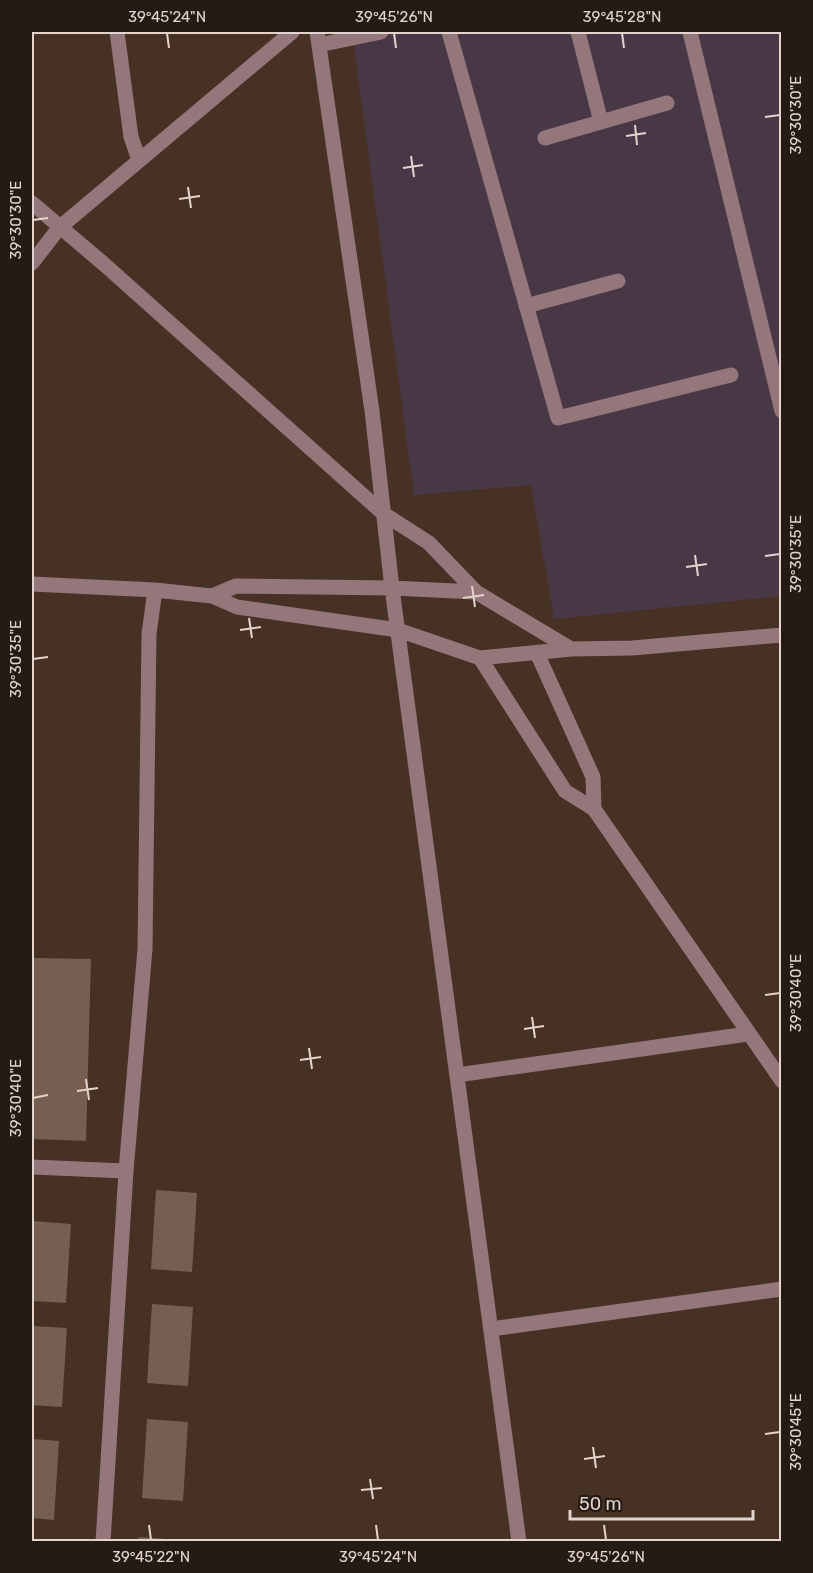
<svg xmlns="http://www.w3.org/2000/svg" width="813" height="1573" font-family="Rubik,sans-serif">
  <rect width="100%" height="100%" fill="#463124"/>
  <!-- education -->
  <path fill="#483845" d="M352,32H781V596L554,619L531,485L414,495Z"/>
  <!-- building -->
  <path fill="#765f50" d="M32,958L91,959L86,1141L32,1139Z
    M156,1190L197,1193L192,1272L151,1269Z
    M32,1221L71,1224L66,1303L32,1301Z
    M152,1304L193,1307L188,1386L147,1383Z
    M32,1326L67,1328L62,1407L32,1405Z
    M147,1419L188,1422L183,1501L142,1498Z
    M32,1439L59,1441L54,1520L32,1518Z
    M139,1537L182,1540V1542H139Z"/>
  <g fill="none" stroke-linecap="round" stroke-linejoin="round">
    <!-- minor -->
    <path stroke="#94767b" stroke-width="15" d="M117,32L131,137L139,160
      M317,32L372,411L392,588L519,1542
      M449,32L558,418L731,375
      M578,32L601,122
      M690,32L782,411
      M319,45L381,32
      M545,138L667,103
      M32,203L105,265L384,514L429,543L476,592
      M32,263L59,228L292,32
      M526,306L618,281
      M32,584L155,590L212,596L237,607L398,630L480,658L571,649L632,648L782,635
      M212,596L236,586L392,588L476,592L571,649
      M537,653L593,777L594,809
      M480,658L565,791L594,809L782,1081
      M457,1075L748,1034
      M32,1167L126,1171
      M491,1329L782,1289
      M103,1542L126,1171L145,949L149,634L155,590"/>
  </g>
  <!-- ticks -->
  <path fill="none" stroke="#e2d4cc" stroke-width="2" d="M167,33L169,48M394,33L396,48M622,33L624,48M765,117L780,115M635,125L637,145M626,136L646,133M411,156L414,177M403,168L423,165M188,187L191,208M179,199L200,196M33,220L48,218M695,555L698,576M765,556L780,554M686,567L707,564M472,586L475,607M463,598L484,595M249,618L252,638M240,630L261,627M33,659L48,657M765,995L780,993M532,1017L535,1038M524,1029L544,1026M309,1048L312,1069M300,1060L321,1057M86,1079L89,1100M77,1091L98,1088M33,1098L48,1095M765,1434L780,1432M593,1447L596,1468M584,1459L605,1456M370,1479L373,1499M361,1490L382,1488M149,1525L151,1540M376,1525L378,1540M604,1525L606,1540"/>
  <!-- border -->
  <rect width="813" height="1573" fill="none" stroke="#251b15" stroke-width="66"/>
  <!-- scale -->
  <path d="M570 1510v9h183v-9" fill="none" stroke="#e2d4cc" stroke-width="3"/>
  <text x="579" y="1510" font-size="18" fill="#e2d4cc" stroke="#251b15" stroke-width="4.5" paint-order="stroke">50 m</text>
  <rect x="33" y="33" width="747" height="1507" fill="none" stroke="#e2d4cc" stroke-width="2"/>
  <g font-size="15" text-anchor="middle" fill="#e2d4cc">
    <text x="167" y="22">39°45'24"N</text>
    <text x="394" y="22">39°45'26"N</text>
    <text x="622" y="22">39°45'28"N</text>
    <text transform="translate(796 115) rotate(-90)" y="5">39°30'30"E</text>
    <text transform="translate(16 220) rotate(-90)" y="5">39°30'30"E</text>
    <text transform="translate(796 554) rotate(-90)" y="5">39°30'35"E</text>
    <text transform="translate(16 659) rotate(-90)" y="5">39°30'35"E</text>
    <text transform="translate(796 993) rotate(-90)" y="5">39°30'40"E</text>
    <text transform="translate(16 1098) rotate(-90)" y="5">39°30'40"E</text>
    <text transform="translate(796 1432) rotate(-90)" y="5">39°30'45"E</text>
    <text x="151" y="1562">39°45'22"N</text>
    <text x="378" y="1562">39°45'24"N</text>
    <text x="606" y="1562">39°45'26"N</text>
  </g>
</svg>
